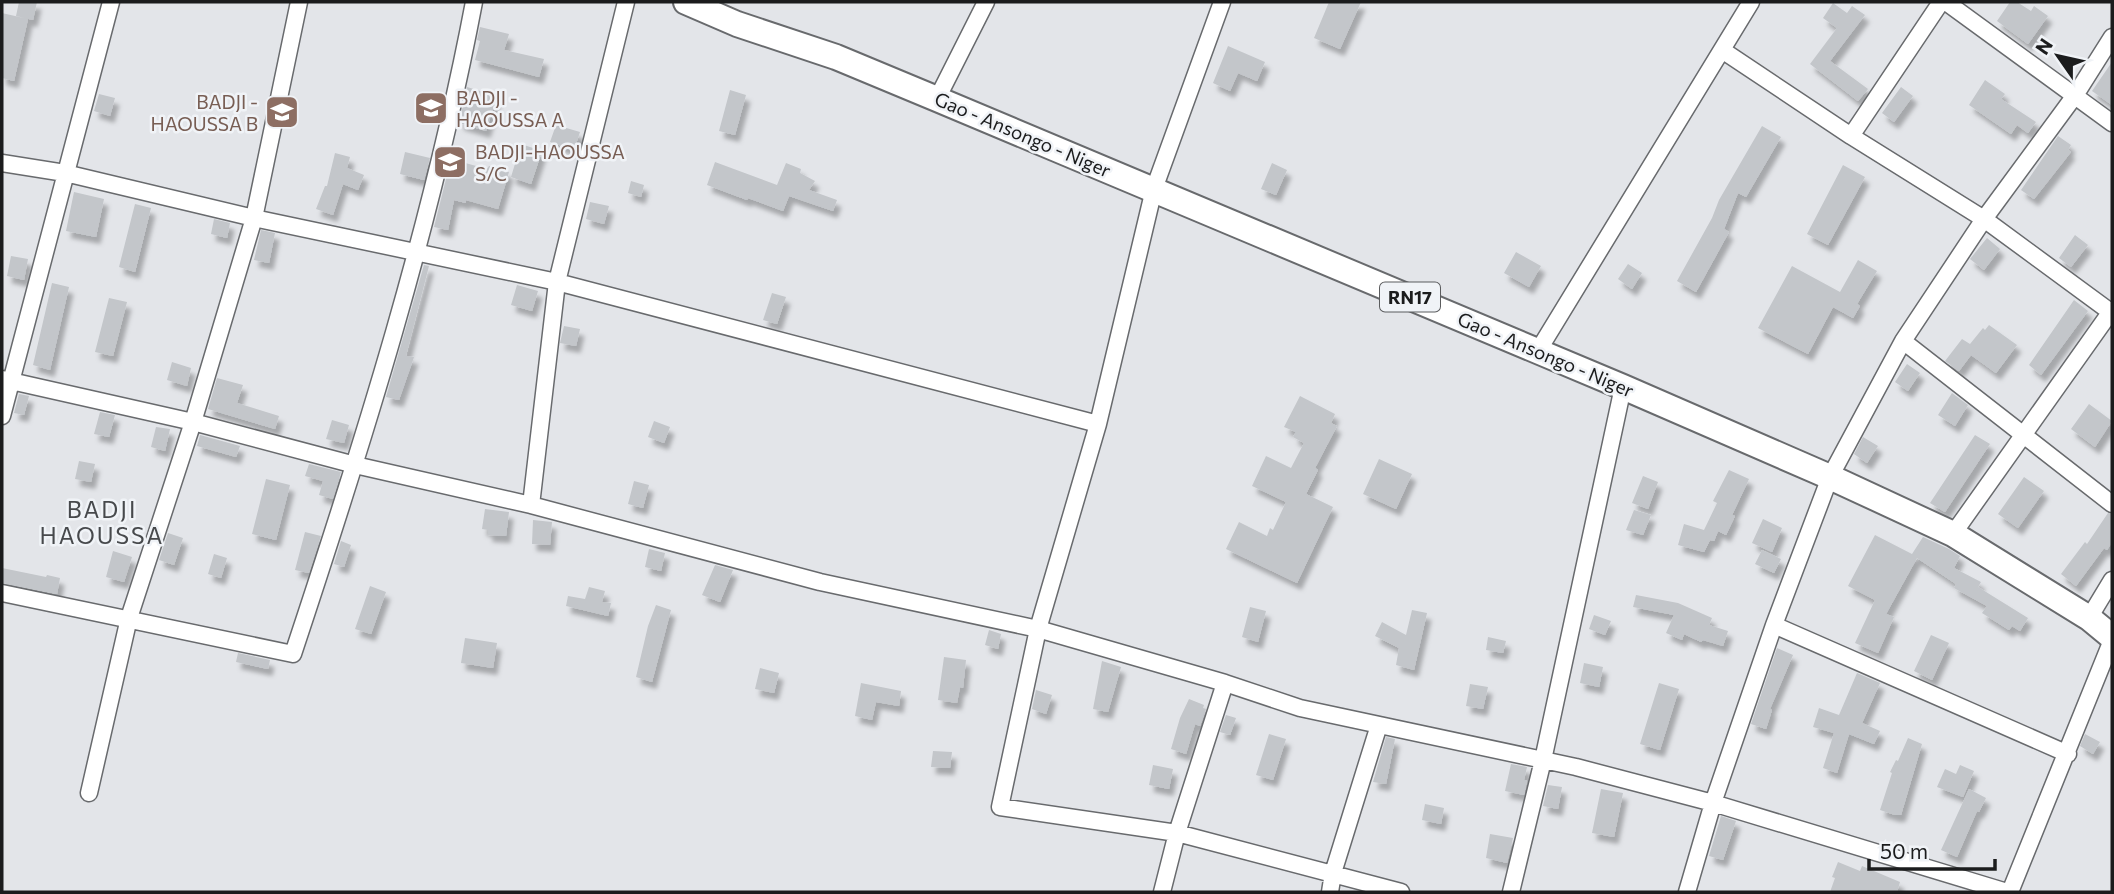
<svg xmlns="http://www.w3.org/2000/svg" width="2114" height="894" font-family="Commissioner,sans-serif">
  <defs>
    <filter id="shadow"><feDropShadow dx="4.5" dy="7" stdDeviation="2" flood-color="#0004"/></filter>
  </defs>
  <rect width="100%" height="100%" fill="#e3e5e9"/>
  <!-- building -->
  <path fill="#c3c6ca" filter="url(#shadow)" d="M19,2H37L33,20L16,16Z
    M1329,2H1361L1340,49L1314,38Z
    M2010,2H2017L2031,11L2034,6L2048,16L2028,44L1997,21Z
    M1833,3L1847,13L1852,6L1865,15L1830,61L1868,89L1858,101L1810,64L1837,28L1823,18Z
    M2,13L28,19L14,81L2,78Z
    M480,27L509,34L504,50L544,59L539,77L475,60L480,41L477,40Z
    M1228,46L1265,62L1257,81L1238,73L1230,91L1213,83Z
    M2112,62V105L2092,91Z
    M1985,80L2005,94L2001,99L2036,122L2028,133L2017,125L2011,134L1969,105Z
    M467,87L497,96L486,131L459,123Z
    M1901,87L1913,96L1894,122L1882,113Z
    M730,90L746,95L735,135L719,131Z
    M99,94L115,98L110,116L94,111Z
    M556,125L580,132L574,150L550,142Z
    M1762,126L1781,137L1746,197L1738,193L1724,229L1729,232L1696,292L1677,281L1712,218L1719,200Z
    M2058,136L2071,145L2068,150L2071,152L2034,199L2021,190Z
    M521,144L542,151L531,184L511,177Z
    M405,152L430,158L424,180L400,174Z
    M335,153L350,157L347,168L364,175L358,190L343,184L333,215L316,209L325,186H327Z
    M451,159L487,169L489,166L509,172L498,209L466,200V203L454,200L448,230L434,227Z
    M715,162L777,185L786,163L801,169L800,173L815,181L809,190L837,200L833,211L789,196L783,211L748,198L747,200L707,185Z
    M1272,163L1287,170L1276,195L1261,189Z
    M1843,165L1865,177L1828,245L1807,234Z
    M631,181L644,185L641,197L628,193Z
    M74,192L104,199L96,237L66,231Z
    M590,202L609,206L604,224L586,219Z
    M135,204L151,208L135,272L119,267Z
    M214,219L230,223L227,238L211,234Z
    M261,230L275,233L269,263L254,260Z
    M2075,235L2088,245L2071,267L2059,258Z
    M1987,238L2000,249L1984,270L1970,259Z
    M1516,252L1541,266L1529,287L1504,273Z
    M11,256L28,259L24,280L7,276Z
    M1858,260L1877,271L1857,304L1860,306L1853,318L1833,307L1808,354L1758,328L1792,266L1840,292Z
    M1628,264L1642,273L1632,289L1618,279Z
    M424,265L429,266L406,356L414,357L399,400L386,397Z
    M52,283L69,287L50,370L33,365Z
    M517,285L538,291L532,311L511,305Z
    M772,293L786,297L777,324L763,320Z
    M109,298L127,302L113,356L95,352Z
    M2074,300L2088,311L2041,375L2029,365Z
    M1989,325L2017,345L1996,373L1971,355L1959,371L1945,361L1962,339L1970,344L1983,328L1985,330Z
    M564,326L580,329L576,346L560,343Z
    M172,362L191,368L187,386L167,380Z
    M1907,364L1920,373L1908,391L1895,382Z
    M217,378L243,385L237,403L279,416L275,429L208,409Z
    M1952,393L1968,405L1955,426L1938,415Z
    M19,394L29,396L24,415L14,413Z
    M1300,396L1335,414L1331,423L1337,426L1315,468L1318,470L1306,494L1333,507L1297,583L1226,549L1239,522L1267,536L1270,528L1273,530L1286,502L1252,486L1266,456L1291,468L1304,443L1293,437L1296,432L1284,427Z
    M2089,404L2112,421L2095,447L2071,429Z
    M100,412L115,415L109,437L94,434Z
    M332,420L349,425L344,443L326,439Z
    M654,421L670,427L664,443L648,437Z
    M156,427L170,429L165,451L151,447Z
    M200,435L240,446L236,457L197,446Z
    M1975,435L1990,444L1945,512L1930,503Z
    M1863,437L1878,446L1867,463L1854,454Z
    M1379,459L1412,474L1396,509L1363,494Z
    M79,461L95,464L91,482L75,479Z
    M309,464L341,472L333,499L319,495L323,481L305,476Z
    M1729,470L1749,479L1732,515L1735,516L1726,535L1718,531L1714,541L1710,540L1704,552L1678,545L1684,524L1704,530L1717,503L1713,501Z
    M1643,476L1658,482L1648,509L1632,503Z
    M2024,477L2044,491L2018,528L1998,514Z
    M266,479L290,485L276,540L252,534Z
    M634,481L649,485L643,508L628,504Z
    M485,509L509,512L506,536L488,535V530L482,529Z
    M1634,510L1651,515L1643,535L1626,530Z
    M2108,513L2112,514V542L2107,550L2104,548L2076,586L2061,574L2085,542L2087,544Z
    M1763,519L1782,528L1772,552L1752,543Z
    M533,520L552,522L550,545L532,544Z
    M305,532L321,536L309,573L295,570Z
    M168,533L183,538L174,565L159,560Z
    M1875,535L1912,554L1923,537L1949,549L1960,556L1954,568L1981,582L1978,587L2028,618L2020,631L2012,626L2009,630L1982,613L1987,606L1954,588L1956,584L1917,558L1886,614L1894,617L1878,653L1855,643L1875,600L1848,586Z
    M341,541L351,545L344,567L334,564Z
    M649,549L665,553L661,571L645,567Z
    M1762,550L1781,559L1774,573L1755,564Z
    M113,551L132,557L124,582L106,577Z
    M214,554L227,558L221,578L208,574Z
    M715,565L733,570L720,602L702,595Z
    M2,568L46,577L47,575L60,578L57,594L2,583Z
    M370,586L386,592L371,634L355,629Z
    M589,587L605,591L602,602L611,603L608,616L566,606L568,596L585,599Z
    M1636,595L1678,603L1712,618L1709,625L1728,631L1723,646L1703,640L1701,642L1684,634L1682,640L1666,633L1674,615L1633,607Z
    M656,605L671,610L652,682L636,677L648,626Z
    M1250,607L1266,611L1258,642L1242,637Z
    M1412,610L1427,613L1414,670L1396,665L1399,648L1375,636L1382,622L1406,635Z
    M1594,615L1611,621L1605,635L1589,629Z
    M989,630L1001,634L998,649L985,645Z
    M1931,635L1949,643L1932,680L1914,671Z
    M1488,637L1506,641L1503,653L1486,650Z
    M465,638L497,643L493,668L461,663Z
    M1777,648L1793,655L1770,709L1772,710L1766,729L1751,724Z
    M238,653L270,660L268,669L236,662Z
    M944,657L966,660L963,688L960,687L957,703L938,700Z
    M1102,661L1121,667L1108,712L1093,709Z
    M1584,663L1603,667L1599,687L1580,683Z
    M760,668L779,673L774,693L755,689Z
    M1857,673L1880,683L1862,723L1880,731L1874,744L1849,734L1837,773L1823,768L1834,733L1813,727L1819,708L1839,715Z
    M861,683L901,691L899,706L876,702L872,720L855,716Z
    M1659,683L1679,689L1660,750L1640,744Z
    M1470,684L1488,687L1483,709L1466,706Z
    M1036,690L1052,695L1046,714L1032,709Z
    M1189,699L1204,705L1203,708L1206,709L1200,726L1195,724L1186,754L1171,749L1180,718Z
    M1226,715L1236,718L1230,735L1220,732Z
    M1269,734L1286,739L1273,780L1256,775Z
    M2085,734L2100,742L2093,754L2080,746Z
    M1386,737L1395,739L1386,784L1373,782Z
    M1908,738L1922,744L1901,815H1895L1880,810L1892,773L1890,772L1896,760L1898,761Z
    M933,751L952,752L950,768L931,767Z
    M1511,764L1527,767L1524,780H1527L1524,795L1505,791Z
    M1153,765L1173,769L1169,789L1149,785Z
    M1960,765L1974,771L1963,797L1937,787L1945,769L1956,774Z
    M1548,785L1562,787L1558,809L1543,806Z
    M1601,789L1623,793L1614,837L1592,833Z
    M1969,789L1986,798L1979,812L1977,811L1957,857L1941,850Z
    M1425,804L1444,808L1441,824L1422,820Z
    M1721,816L1736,821L1723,860L1709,856Z
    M1490,834L1513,838L1507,863L1486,858Z
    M1838,862L1860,871L1862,866L1900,882L1897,892H1830L1835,878L1832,877Z"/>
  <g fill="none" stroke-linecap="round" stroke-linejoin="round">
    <!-- street casing -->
    <g stroke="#686a6d" stroke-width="19">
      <path id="street" d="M1222,2L1154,189L1098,424L1038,629L1000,807L1177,833L1401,892
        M1946,2L2112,123
        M1722,50L1851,136L1984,219L2112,313
        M937,99L986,2
        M1851,136L1941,2
        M2,163L65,173L254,218L557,282L1098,424
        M1903,341L2112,504
        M1538,351L1751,2
        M2,379L193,422L355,465L531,505L820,582L1038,629L1225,683L1300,708L1576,767L1713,803L2007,892
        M2,416L111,2
        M531,505L557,282L626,2
        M1953,534L2112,310
        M2,593L293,654C364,440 432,224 474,2
        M2089,618L2112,580
        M1774,625L2068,754
        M89,793L129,618L193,422L254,218L299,2
        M1162,892L1177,833L1225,683
        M1330,892L1333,873L1379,725
        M1511,892L1543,760L1623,387
        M1687,892L1713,803L1774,625L1830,477L1903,341L1984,219L2076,94L2112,37
        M2010,892L2112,640"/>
    </g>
    <!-- primary casing -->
    <g stroke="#686a6d" stroke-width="28">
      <path id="primary" d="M686,2L737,24L836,57L937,99L1623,387L1830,477L1953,534L2089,618L2112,637"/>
    </g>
    <!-- street -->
    <use href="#street" stroke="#fff" stroke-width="16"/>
    <!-- primary -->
    <use href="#primary" stroke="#fff" stroke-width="24"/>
  </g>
  <!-- icons -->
  <defs>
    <g id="school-square" transform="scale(1.75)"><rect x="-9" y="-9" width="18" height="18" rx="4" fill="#8d6e63" stroke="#f0f3f7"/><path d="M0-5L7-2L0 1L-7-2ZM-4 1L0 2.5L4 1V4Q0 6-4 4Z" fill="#fff"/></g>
  </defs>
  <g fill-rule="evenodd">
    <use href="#school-square" x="431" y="108"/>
    <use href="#school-square" x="282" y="112"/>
    <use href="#school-square" x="450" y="162"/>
  </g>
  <g text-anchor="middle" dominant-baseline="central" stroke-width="5" stroke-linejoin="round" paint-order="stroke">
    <!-- shield labels -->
    <rect fill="#f0f3f7" stroke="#5b5c5e" stroke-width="2" x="1380" y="282.5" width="60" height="29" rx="5"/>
    <g font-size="18" font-weight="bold" fill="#1b1c1d">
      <text x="1410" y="297">RN17</text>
    </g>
    <!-- education labels -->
    <g font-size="19" fill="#785e54" stroke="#f0f3f7" text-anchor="start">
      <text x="456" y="97">BADJI -<tspan x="456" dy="22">HAOUSSA A</tspan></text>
      <text x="258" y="101" text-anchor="end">BADJI -<tspan x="258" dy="22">HAOUSSA B</tspan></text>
      <text x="475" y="151">BADJI-HAOUSSA<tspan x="475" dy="22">S/C</tspan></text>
    </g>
    <!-- street labels -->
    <g font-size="19" fill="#1b1c1d" stroke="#f0f3f7">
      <text transform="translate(1023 134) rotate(23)">Gao - Ansongo - Niger</text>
      <text transform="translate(1546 354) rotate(23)">Gao - Ansongo - Niger</text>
    </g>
    <!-- quarter labels -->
    <g font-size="23" letter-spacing="2" fill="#47494c" stroke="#f0f3f7">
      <text x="102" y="509">BADJI<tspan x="102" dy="26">HAOUSSA</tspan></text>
    </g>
  </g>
  <!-- border -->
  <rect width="2114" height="894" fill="none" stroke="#1b1c1d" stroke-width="7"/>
  <!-- north arrow -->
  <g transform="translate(2058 56) rotate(304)" stroke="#f0f3f7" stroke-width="5" paint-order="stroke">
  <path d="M0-5L12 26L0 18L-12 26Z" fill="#1b1c1d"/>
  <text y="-10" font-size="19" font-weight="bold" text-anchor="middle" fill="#1b1c1d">N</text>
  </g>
  <!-- scale -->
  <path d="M1869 859v10h126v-10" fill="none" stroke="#1b1c1d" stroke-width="3.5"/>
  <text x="1880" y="859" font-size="21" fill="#1b1c1d" stroke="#f0f3f7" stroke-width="5" paint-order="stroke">50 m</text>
</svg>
